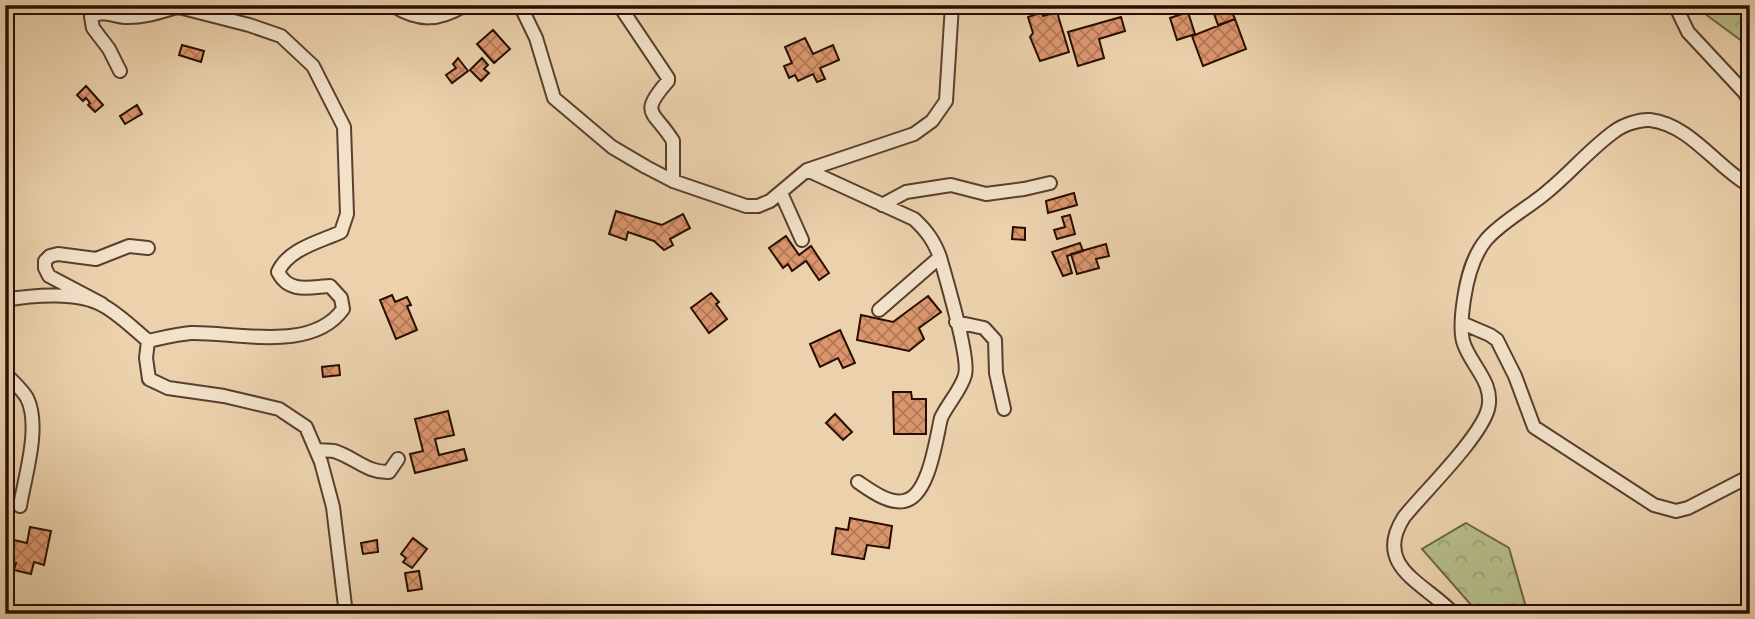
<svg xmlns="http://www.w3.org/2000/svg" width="1755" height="619" font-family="Vollkorn,serif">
  <defs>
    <pattern id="forest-crowns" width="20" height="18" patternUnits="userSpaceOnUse" patternTransform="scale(1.75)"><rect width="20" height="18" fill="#b5bd8b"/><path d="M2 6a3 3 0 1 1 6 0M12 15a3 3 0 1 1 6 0" fill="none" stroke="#9ca176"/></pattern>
    <pattern id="building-cross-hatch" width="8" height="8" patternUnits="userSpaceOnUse" patternTransform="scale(1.75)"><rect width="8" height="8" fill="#dc966e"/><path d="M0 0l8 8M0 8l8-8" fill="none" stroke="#b27958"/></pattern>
  </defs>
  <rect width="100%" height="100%" fill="#ebd2ad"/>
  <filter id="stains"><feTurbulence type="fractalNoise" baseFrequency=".00286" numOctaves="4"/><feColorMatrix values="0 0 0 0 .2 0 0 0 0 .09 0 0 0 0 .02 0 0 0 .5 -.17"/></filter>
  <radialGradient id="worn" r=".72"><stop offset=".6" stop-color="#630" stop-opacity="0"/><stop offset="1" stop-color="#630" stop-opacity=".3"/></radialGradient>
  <!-- forest -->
  <path fill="url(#forest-crowns)" stroke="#6f6547" stroke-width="2" d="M1700,5H1750V47L1701,11Z
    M1466,523L1509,548L1528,614H1479L1422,549Z"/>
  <!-- building -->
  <path fill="url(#building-cross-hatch)" stroke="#290d03" stroke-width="2" d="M1211,5H1229L1235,19L1218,25Z
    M1042,12L1043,16L1057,12L1069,52L1040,61L1030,37L1033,33L1028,17Z
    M1188,12L1195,34L1177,40L1170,18Z
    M1121,17L1125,31L1099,39L1104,58L1078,66L1068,32Z
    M1235,19L1246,49L1203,66L1192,36Z
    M493,30L510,49L494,63L477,44Z
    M805,38L813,54L833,45L839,60L820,68L825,79L817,82L813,74L798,81L795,75L789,78L784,66L792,63L785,47Z
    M182,45L204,51L201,62L179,55Z
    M458,58L468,71L452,83L446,75L456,68L453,64Z
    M482,58L488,65L484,69L489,73L481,81L470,70Z
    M86,86L103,105L95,112L88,105L90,103L86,98L83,101L77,95Z
    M137,105L142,114L125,124L120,116Z
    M1074,193L1077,205L1048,213L1046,201Z
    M616,211L662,225L683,214L690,228L670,239L673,245L664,250L654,241L628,232L626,240L609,234Z
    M1070,215L1075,234L1057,239L1054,230L1065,227L1062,217Z
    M1013,227L1025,228V240L1012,239Z
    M786,236L799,255L811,246L829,273L819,280L806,261L792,271L788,264L783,268L769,248Z
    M1080,243L1083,251L1067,256L1072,273L1063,276L1052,252Z
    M1106,244L1109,256L1096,259L1099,268L1077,274L1071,254Z
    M711,293L719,302L716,304L727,319L709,333L691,308Z
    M392,295L395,302L407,297L411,305L407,306L417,330L396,339L380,300Z
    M928,296L941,312L919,328L924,339L909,351L857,340L861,315L893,322Z
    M840,330L855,363L843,368L838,358L820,367L810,344Z
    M339,365L340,375L323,377L322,367Z
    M893,392H911L912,399H926V434H894Z
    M448,411L454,435L435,439L439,455L464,449L467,460L415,473L410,454L423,451L415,419Z
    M835,414L852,432L843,440L826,423Z
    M850,518L892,526L889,548L867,545L864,559L832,554L836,528L848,530Z
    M30,527L51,531L44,565L34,562L31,574L14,570L16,563L5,561V538L27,543Z
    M413,538L427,549L412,568L403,562L406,558L401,554Z
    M377,540L378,552L363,554L361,543Z
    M419,571L422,589L408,591L405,573Z"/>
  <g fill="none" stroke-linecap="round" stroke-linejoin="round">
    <!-- minor casing -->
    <g stroke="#5a3e2e" stroke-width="16">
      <path id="minor" d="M171,5L249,25L281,36L313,66L344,127L347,214L341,232C319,242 288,249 278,272C289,294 310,287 330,286L341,298L343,309C312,353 236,332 191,333C177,334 162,338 148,341L146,358L149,379L168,388L224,396L279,409L306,427L321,462L333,507L346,614
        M392,5C419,22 438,21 465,5
        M520,5L536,38L554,98L612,147L646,167L673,181L746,206H758L770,201L807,170L914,134L932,121L946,101L952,5
        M619,5L668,78V81C638,115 654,110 673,141V181
        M1675,5L1688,32L1744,92L1750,102
        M120,71L109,49L93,28L91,17C102,9 113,16 125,17C143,18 160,12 177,7
        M807,170L914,219C927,231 934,241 940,257C946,279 970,358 965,375C961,390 948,403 941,418C936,439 929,497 904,501C888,504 870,490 858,482
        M781,193L802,240
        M882,205L906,192L951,185L986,194L1024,189L1050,183
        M5,300C33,295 79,291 104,306C120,315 134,329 148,341
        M102,304L49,276L45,268V261L50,256L58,254L96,259L129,246L148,248
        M879,310L940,257
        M956,322L984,328L995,340L996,373L1004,409
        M1462,323L1490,335L1497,340L1515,376L1534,427L1654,505L1676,511L1688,508L1750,476
        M5,373C12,381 22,389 27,398C41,426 25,476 20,506
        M316,450C322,451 329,450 334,451C354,457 367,473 389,472L398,459
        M1454,614C1425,583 1372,567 1404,517C1425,491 1480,438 1488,409C1495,382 1469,364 1463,341C1460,329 1462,312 1464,299C1467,279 1472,257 1486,240C1501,222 1530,207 1548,191C1571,172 1591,148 1615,131C1623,125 1640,119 1650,120C1691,125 1716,167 1750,186"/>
    </g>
    <!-- minor -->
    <use href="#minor" stroke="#f2e2ca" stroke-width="12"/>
  </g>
  <!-- margin -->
  <rect width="1755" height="619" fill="none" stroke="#ebd2ad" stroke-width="28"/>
  <rect x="7" y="7" width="1741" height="605" fill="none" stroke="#290d03" stroke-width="3.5"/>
  <rect x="14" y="14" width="1727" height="591" fill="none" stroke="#290d03" stroke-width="2"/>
  <rect width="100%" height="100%" filter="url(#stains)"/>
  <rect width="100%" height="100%" fill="url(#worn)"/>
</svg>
